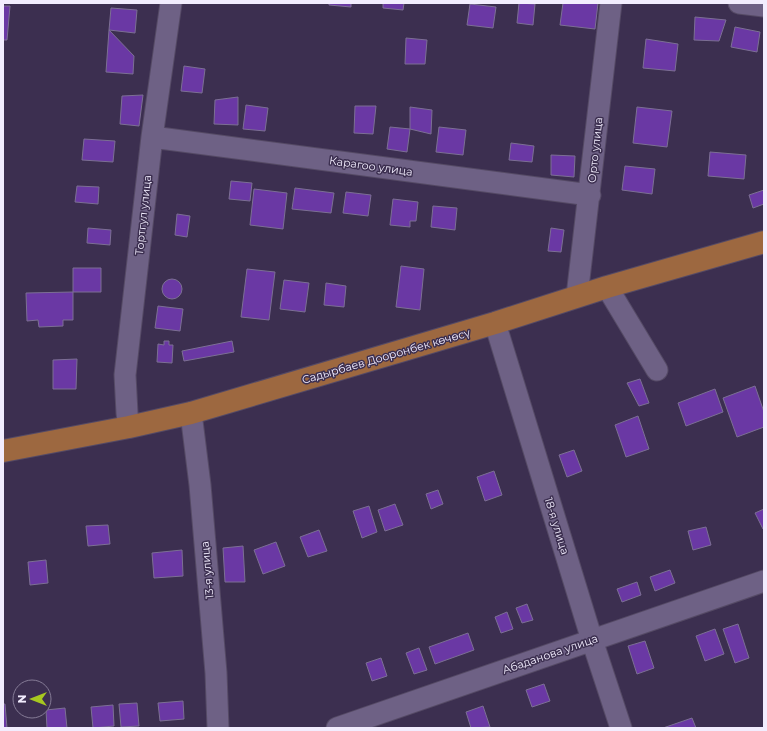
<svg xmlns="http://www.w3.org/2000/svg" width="767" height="731" font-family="Montserrat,sans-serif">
  <rect width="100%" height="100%" fill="#3c2f50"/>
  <!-- building -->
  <path fill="#6a38a4" stroke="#7c6f94" d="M329,3H351V7L329,5Z
    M383,3H404L403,10L383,8Z
    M519,3L535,4L533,25L517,23Z
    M563,3H598L595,29L560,25Z
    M470,4L496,7L493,28L467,25Z
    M3,6H10L7,40H3Z
    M111,8L137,10L135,33L109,30Z
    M695,17L726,20L719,41L694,40Z
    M735,27L760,32L757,52L731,47Z
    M109,30L134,56L133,74L106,72Z
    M406,38L427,40L425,64H405Z
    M646,39L678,44L675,71L643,68Z
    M184,66L205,69L202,93L181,91Z
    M143,95L139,126L120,124L122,96Z
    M238,97V125L214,124L215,100Z
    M246,105L268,108L265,131L243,129Z
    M355,106H376L373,134L354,133Z
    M410,107L432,110L431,134L410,129Z
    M637,107L672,111L667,147L633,143Z
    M390,127L410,129L407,152L387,149Z
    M439,127L466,130L463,155L436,152Z
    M84,139L115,141L113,162L82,160Z
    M511,143L534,146L532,162L509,160Z
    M710,152L746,155L744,179L708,176Z
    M551,155L575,156L574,177L551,175Z
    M625,166L655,169L652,194L622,190Z
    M231,181L252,183L250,201L229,199Z
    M77,186L99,187L98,204L75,202Z
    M295,188L334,193L331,213L292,209Z
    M254,189L287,193L283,229L250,225Z
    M764,190V204L753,208L749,195Z
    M346,192L371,195L368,216L343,213Z
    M393,199L418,202L416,221H410V227L390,225Z
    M433,206L457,208L455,230L431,227Z
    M177,214L190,216L187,237L175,235Z
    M88,228L111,230L110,245L87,243Z
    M551,228L564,230L561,252L548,251Z
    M401,266L424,269L420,310L396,307Z
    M73,268H101V292H73Z
    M247,269L275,272L269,320L241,317Z
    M162 289a10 10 0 1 1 20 0a10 10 0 1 1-20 0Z
    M284,280L309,283L305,312L280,309Z
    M326,283L346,286L344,307L324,305Z
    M73,292V320H63V326L39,327L38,320L27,321L26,293Z
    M158,306L183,309L180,331L155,328Z
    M164,341H169V345H173L172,363L157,362L158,344L164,345Z
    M232,341L234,352L184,361L182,351Z
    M77,359L76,389H53V360Z
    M640,379L649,403L639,406L627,383Z
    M755,386L764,412V427L737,437L723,398Z
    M715,389L723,412L686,426L678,403Z
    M638,416L649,449L626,457L615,425Z
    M574,450L582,471L567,477L559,455Z
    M494,471L502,495L485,501L477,477Z
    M438,490L443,504L431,509L426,494Z
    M395,504L403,525L385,531L378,510Z
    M369,506L377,532L362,538L353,511Z
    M764,509V529H763L755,513Z
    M108,525L110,544L88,546L86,526Z
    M706,527L711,545L693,550L688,531Z
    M319,530L327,551L308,557L300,537Z
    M276,542L285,566L263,574L254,550Z
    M243,546L245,582H225L223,548Z
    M182,550L183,576L154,578L152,553Z
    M46,560L48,583L30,585L28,562Z
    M670,570L675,583L655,591L650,577Z
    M637,582L641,595L622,602L617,589Z
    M527,604L533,620L522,623L516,608Z
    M507,612L513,629L501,633L495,617Z
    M738,624L749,658L735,663L723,629Z
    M715,629L724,654L705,661L696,636Z
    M468,633L474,650L435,664L429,647Z
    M645,641L654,668L637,674L628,646Z
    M419,648L427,670L414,674L406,653Z
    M381,658L387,676L372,681L366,663Z
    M544,684L550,701L532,707L526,690Z
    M183,701L184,719L160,721L158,703Z
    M137,703L139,726L121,727L119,704Z
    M3,704H5L7,728H3Z
    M113,705L114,726L93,728L91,707Z
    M483,706L490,727L471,728L466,712Z
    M65,708L67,728H47L46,710Z
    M692,718L696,728H663Z"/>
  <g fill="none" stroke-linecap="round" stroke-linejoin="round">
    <!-- minor casing -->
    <g stroke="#554a65" stroke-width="23">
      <path id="minor" d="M739,3L764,6
        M152,137L590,195
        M607,287L657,370
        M577,296L611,3
        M495,323L592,640L621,728
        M191,413L200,485L216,673L218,728
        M129,427L127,413L125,375L152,137L171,3
        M337,728L764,581"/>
    </g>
    <!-- major casing -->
    <g stroke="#554a65" stroke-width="24">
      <path id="major" d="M3,451L129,427L191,413L495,323L607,287L764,242"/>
    </g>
    <!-- minor -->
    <use href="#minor" stroke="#6e6185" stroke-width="21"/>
    <!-- major -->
    <use href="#major" stroke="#9d6840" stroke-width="22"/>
  </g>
  <g text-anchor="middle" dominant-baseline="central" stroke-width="3" stroke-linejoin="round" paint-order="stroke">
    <!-- street labels -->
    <g font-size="11" fill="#f2edfe" stroke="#3c2f50">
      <text transform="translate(595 150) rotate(-84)">Орто улица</text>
      <text transform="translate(371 166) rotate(8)">Карагоо улица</text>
      <text transform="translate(143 215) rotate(-84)">Тортгул улица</text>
      <text transform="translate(386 356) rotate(-16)">Садырбаев Дооронбек көчөсү</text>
      <text transform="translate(557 526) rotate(73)">18-я улица</text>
      <text transform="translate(207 570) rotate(-95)">13-я улица</text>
      <text transform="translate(550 654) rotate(-19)">Абаданова улица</text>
    </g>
  </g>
  <!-- border -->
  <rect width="767" height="731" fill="none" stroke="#f2edfe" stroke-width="8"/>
  <!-- north arrow -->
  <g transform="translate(32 699) rotate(270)"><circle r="19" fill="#3c2f50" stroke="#857b96"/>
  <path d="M0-3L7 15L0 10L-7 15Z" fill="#a7c820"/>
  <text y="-6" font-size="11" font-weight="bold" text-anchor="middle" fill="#f2edfe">N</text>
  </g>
</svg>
